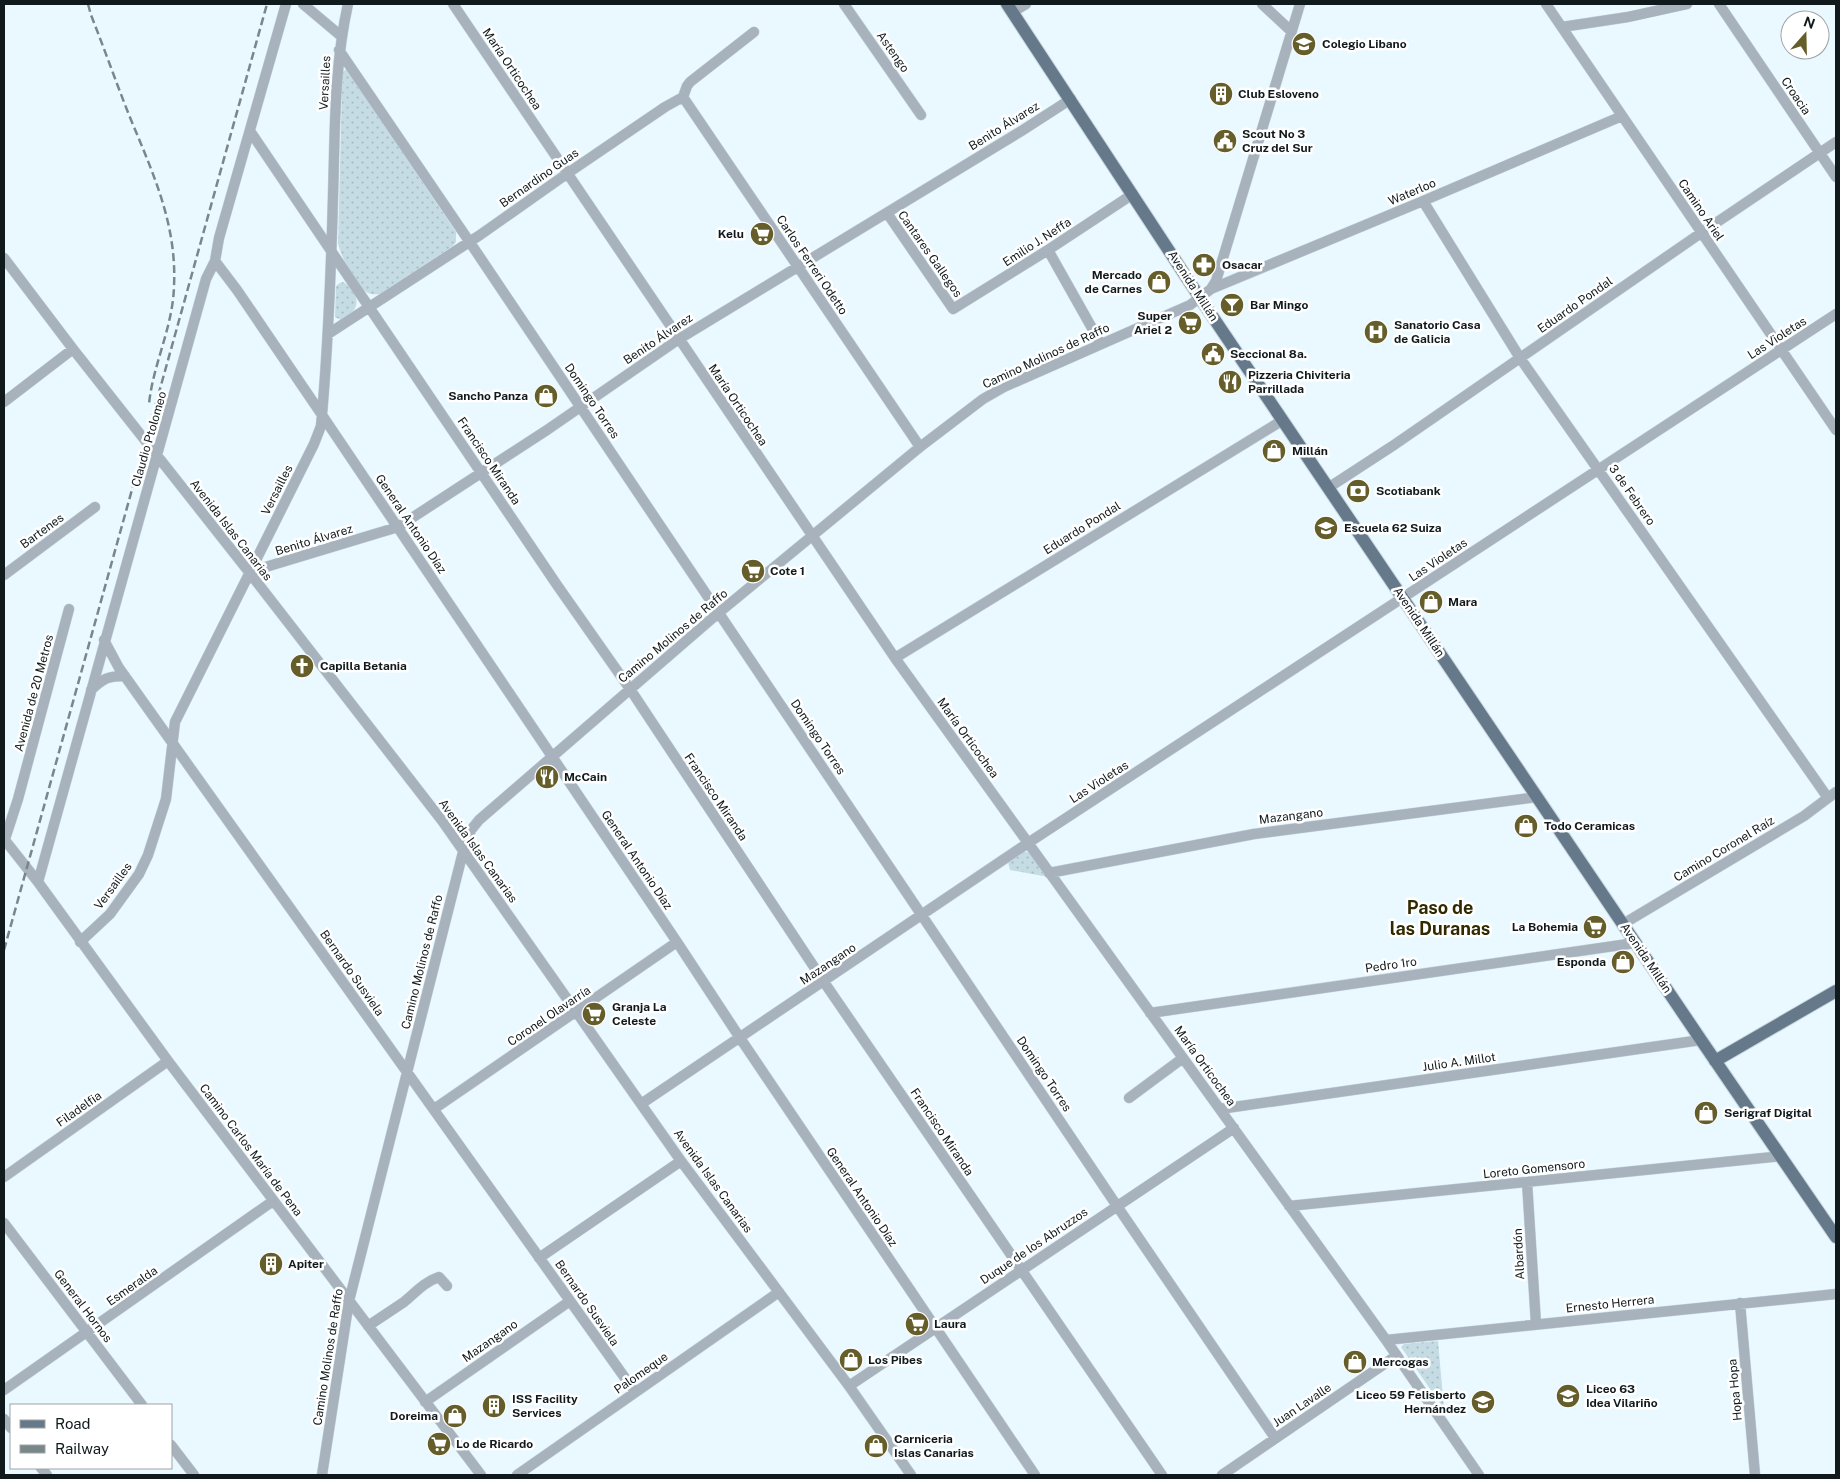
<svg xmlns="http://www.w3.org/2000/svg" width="1840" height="1479" font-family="'Public Sans',sans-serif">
  <defs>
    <pattern id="grass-dots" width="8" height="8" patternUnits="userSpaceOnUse" patternTransform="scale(1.25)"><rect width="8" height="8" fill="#c5dce4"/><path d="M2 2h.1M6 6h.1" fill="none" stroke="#a8bcc3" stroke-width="1.8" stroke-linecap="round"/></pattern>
  </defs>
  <rect width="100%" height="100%" fill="#e9f9ff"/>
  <!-- grass -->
  <path fill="url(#grass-dots)" d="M345,70H347L456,232V242L453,246L380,294C376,294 372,295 368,293C357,288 340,255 338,243L342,87L343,72Z
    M343,282C352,287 361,300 354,310C351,314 346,317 341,320L335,317L336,286L340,283Z
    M1023,851L1031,853L1047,876H1043L1010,870L1008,862Z
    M1438,1341L1444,1409L1401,1347L1404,1344Z"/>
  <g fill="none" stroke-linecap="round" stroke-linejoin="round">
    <!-- minor casing -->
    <g stroke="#c6d5db" stroke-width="11">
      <path id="minor" d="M303,4L341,36
        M453,4L895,658L1386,1340L1479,1475
        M844,4L921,115
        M1262,4L1291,31
        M1546,4L1836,430
        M1719,4L1836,177
        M1013,12L1026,4
        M1562,27L1628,17L1687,4
        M339,50L469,241L1117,1206L1275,1438
        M683,97L920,447
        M250,131L557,585L630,689L824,982L1162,1475
        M1423,201L1520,358L1828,798
        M887,213L953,309L1048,250L1133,194
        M1048,250L1101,344
        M4,258L73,349L249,572L443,822L681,1161L849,1386L911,1475
        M215,261L237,290L322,415L677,942L740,1038L1035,1475
        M1211,289L1423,201L1622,116
        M328,334L480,235L568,173L665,107L683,97L687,86L690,82L754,32
        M4,402L73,349
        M1328,488L1394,445L1701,233L1836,142
        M249,572L398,527L547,430L679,339L1023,130L1071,99
        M4,575L95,507
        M104,640L119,668L635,1392
        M895,658L1283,420
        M91,690C104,678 108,676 125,676
        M4,839L38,882L168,1061L481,1475
        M4,842L18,799L69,609
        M1049,873L1254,834L1537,797
        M38,882L206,279L215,261L219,238L286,4
        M1623,924L1804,816L1836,792
        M80,942L110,914L139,874L148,855L166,799L175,722L314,444L321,426C328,350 331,273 333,196C335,131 334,67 348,4
        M1150,1013L1635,943
        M1129,1098L1183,1058
        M641,1104L1028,843L1836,314
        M434,1109L677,942
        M1220,1109L1701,1040
        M4,1177L168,1061
        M1527,1182L1536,1324
        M1289,1206L1782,1156
        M4,1223L142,1405
        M539,1258L681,1161
        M1740,1303L1755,1475
        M368,1326C380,1318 392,1310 404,1302C415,1293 424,1282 439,1277L447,1286
        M1386,1340L1836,1294
        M849,1386L1234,1128
        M4,1390L273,1201
        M425,1402L570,1301
        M4,1419L11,1428
        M171,1445L194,1475
        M41,1468L47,1475
        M322,1475L349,1301L463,852L471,830L479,820L716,615L812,536L920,447L983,399L1004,387L1190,305L1211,289L1216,281L1300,4
        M517,1475L779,1292
        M1222,1475L1396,1356"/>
    </g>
    <!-- major casing -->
    <g stroke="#c6d5db" stroke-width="14">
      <path id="major" d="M1007,4L1200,298L1701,1040L1836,1237
        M1715,1061L1836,991"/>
    </g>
    <!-- minor -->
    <use href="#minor" stroke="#a7b2bc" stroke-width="10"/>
    <!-- major -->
    <use href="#major" stroke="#65798a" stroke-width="12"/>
    <!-- rail -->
    <path stroke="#79868a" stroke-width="2.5" stroke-dasharray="8 4" stroke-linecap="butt" d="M88,4L91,15C104,48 116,82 129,115C152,171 177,223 174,286C173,327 153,364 149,404
      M4,950L267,4"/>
  </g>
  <!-- icons -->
  <defs>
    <g id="school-disc" transform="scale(1.25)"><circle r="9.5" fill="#665e2a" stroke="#fff"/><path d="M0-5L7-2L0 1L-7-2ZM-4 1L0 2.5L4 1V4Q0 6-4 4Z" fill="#fff"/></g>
    <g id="building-disc" transform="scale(1.25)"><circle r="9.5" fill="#665e2a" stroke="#fff"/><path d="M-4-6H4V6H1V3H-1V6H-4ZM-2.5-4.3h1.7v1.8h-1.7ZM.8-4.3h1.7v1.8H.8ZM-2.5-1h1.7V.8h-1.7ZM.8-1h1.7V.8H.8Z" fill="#fff"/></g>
    <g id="civic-disc" transform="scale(1.25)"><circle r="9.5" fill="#665e2a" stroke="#fff"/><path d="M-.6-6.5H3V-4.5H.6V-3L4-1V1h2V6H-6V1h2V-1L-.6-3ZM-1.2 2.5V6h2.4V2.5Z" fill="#fff"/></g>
    <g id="supermarket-disc" transform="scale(1.25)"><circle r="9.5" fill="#665e2a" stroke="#fff"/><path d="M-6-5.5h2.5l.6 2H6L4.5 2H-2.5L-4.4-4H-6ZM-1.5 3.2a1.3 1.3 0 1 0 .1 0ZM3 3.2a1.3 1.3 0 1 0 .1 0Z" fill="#fff"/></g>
    <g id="pharmacy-disc" transform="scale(1.25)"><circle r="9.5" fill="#665e2a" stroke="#fff"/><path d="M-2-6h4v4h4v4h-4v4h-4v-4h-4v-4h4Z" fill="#fff"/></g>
    <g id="shop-disc" transform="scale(1.25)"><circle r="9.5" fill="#665e2a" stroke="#fff"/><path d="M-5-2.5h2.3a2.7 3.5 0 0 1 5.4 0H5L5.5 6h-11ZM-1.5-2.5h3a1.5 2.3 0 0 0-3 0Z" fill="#fff"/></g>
    <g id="bar-disc" transform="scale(1.25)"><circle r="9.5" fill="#665e2a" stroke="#fff"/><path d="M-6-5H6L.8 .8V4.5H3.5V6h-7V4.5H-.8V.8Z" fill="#fff"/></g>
    <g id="hospital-disc" transform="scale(1.25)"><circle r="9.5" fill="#665e2a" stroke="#fff"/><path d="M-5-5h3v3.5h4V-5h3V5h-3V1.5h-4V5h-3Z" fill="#fff"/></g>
    <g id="restaurant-disc" transform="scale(1.25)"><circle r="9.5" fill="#665e2a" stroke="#fff"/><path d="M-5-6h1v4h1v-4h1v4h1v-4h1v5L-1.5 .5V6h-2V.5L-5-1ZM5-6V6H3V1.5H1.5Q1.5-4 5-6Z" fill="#fff"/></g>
    <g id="bank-disc" transform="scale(1.25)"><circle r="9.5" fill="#665e2a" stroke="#fff"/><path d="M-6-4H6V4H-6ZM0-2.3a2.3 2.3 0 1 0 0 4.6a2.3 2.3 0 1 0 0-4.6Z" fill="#fff"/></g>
    <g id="church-disc" transform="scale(1.25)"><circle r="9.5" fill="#665e2a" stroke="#fff"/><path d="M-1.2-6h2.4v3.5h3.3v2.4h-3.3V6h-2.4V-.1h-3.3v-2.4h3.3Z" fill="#fff"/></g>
  </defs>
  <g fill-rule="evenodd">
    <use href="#school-disc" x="1304" y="44"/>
    <use href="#building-disc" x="1221" y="94"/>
    <use href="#civic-disc" x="1225" y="141"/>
    <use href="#supermarket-disc" x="762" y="234"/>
    <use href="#pharmacy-disc" x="1204" y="265"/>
    <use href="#shop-disc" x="1159" y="282"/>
    <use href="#bar-disc" x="1232" y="305"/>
    <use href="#supermarket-disc" x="1190" y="323"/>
    <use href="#hospital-disc" x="1376" y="332"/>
    <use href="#civic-disc" x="1213" y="354"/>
    <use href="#restaurant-disc" x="1230" y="382"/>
    <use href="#shop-disc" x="546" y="396"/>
    <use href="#shop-disc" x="1274" y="451"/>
    <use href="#bank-disc" x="1358" y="491"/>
    <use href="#school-disc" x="1326" y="528"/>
    <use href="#supermarket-disc" x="753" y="571"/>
    <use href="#shop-disc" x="1431" y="602"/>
    <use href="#church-disc" x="302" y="666"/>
    <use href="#restaurant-disc" x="547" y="777"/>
    <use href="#shop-disc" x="1526" y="826"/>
    <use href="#supermarket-disc" x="1595" y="927"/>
    <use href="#shop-disc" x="1623" y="962"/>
    <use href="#supermarket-disc" x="594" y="1014"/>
    <use href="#shop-disc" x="1706" y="1113"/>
    <use href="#building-disc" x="271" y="1264"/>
    <use href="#supermarket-disc" x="917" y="1324"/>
    <use href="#shop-disc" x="851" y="1360"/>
    <use href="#shop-disc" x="1355" y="1362"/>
    <use href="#school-disc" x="1568" y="1396"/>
    <use href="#school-disc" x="1483" y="1402"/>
    <use href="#building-disc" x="494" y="1406"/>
    <use href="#shop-disc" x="455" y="1416"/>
    <use href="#supermarket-disc" x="439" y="1444"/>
    <use href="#shop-disc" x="876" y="1446"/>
  </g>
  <g text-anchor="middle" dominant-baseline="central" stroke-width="5" stroke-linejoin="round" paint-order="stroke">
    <!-- poi labels -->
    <g font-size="12" font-weight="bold" fill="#101a1d" stroke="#fff" text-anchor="start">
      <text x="1322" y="44">Colegio Libano</text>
      <text x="1238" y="94">Club Esloveno</text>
      <text x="1242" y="134">Scout No 3<tspan x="1242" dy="14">Cruz del Sur</tspan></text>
      <text x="744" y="234" text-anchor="end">Kelu</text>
      <text x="1222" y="265">Osacar</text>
      <text x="1142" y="275" text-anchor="end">Mercado<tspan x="1142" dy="14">de Carnes</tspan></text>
      <text x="1250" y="305">Bar Mingo</text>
      <text x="1172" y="316" text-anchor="end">Super<tspan x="1172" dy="14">Ariel 2</tspan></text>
      <text x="1394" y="325">Sanatorio Casa<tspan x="1394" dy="14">de Galicia</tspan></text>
      <text x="1230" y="354">Seccional 8a.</text>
      <text x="1248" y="375">Pizzeria Chiviteria<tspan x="1248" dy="14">Parrillada</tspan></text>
      <text x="528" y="396" text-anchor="end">Sancho Panza</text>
      <text x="1292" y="451">Millán</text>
      <text x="1376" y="491">Scotiabank</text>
      <text x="1344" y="528">Escuela 62 Suiza</text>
      <text x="770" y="571">Cote 1</text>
      <text x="1448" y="602">Mara</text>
      <text x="320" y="666">Capilla Betania</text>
      <text x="564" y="777">McCain</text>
      <text x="1544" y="826">Todo Ceramicas</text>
      <text x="1578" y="927" text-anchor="end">La Bohemia</text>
      <text x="1606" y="962" text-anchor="end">Esponda</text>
      <text x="612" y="1007">Granja La<tspan x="612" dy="14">Celeste</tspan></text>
      <text x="1724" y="1113">Serigraf Digital</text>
      <text x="288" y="1264">Apiter</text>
      <text x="934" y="1324">Laura</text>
      <text x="868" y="1360">Los Pibes</text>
      <text x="1372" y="1362">Mercogas</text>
      <text x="1586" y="1389">Liceo 63<tspan x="1586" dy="14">Idea Vilariño</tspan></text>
      <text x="1466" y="1395" text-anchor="end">Liceo 59 Felisberto<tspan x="1466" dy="14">Hernández</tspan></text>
      <text x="512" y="1399">ISS Facility<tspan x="512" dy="14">Services</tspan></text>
      <text x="438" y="1416" text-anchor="end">Doreima</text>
      <text x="894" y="1439">Carniceria<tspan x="894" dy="14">Islas Canarias</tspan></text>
      <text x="456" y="1444">Lo de Ricardo</text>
    </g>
    <!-- street labels -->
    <g font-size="12" fill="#101a1d" stroke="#fff">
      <text transform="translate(893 52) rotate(55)">Astengo</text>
      <text transform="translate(512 69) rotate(56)">María Orticochea</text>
      <text transform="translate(325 83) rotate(-87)">Versailles</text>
      <text transform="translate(1796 96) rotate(56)">Croacia</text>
      <text transform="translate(1004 126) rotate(-32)">Benito Álvarez</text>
      <text transform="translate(539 178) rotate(-35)">Bernardino Guas</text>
      <text transform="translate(1412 192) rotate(-23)">Waterloo</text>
      <text transform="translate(1701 210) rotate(56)">Camino Ariel</text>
      <text transform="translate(1037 242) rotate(-33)">Emilio J. Neffa</text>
      <text transform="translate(930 254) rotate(55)">Cantares Gallegos</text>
      <text transform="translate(812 265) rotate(56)">Carlos Ferreri Odetto</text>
      <text transform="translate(1193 286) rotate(57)">Avenida Millán</text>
      <text transform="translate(1575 305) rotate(-35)">Eduardo Pondal</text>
      <text transform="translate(1777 338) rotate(-33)">Las Violetas</text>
      <text transform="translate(658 339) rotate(-34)">Benito Álvarez</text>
      <text transform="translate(1046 356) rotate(-25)">Camino Molinos de Raffo</text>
      <text transform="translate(592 401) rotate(56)">Domingo Torres</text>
      <text transform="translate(738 405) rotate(56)">María Orticochea</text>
      <text transform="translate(149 439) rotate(-74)">Claudio Ptolomeo</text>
      <text transform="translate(489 461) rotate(56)">Francisco Miranda</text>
      <text transform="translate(277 490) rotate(-63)">Versailles</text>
      <text transform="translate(1632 495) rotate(55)">3 de Febrero</text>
      <text transform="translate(411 524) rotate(56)">General Antonio Díaz</text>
      <text transform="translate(1082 528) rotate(-32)">Eduardo Pondal</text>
      <text transform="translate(231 530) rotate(52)">Avenida Islas Canarias</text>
      <text transform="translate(42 531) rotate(-36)">Bartenes</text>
      <text transform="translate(314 540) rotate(-17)">Benito Álvarez</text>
      <text transform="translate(1438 560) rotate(-34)">Las Violetas</text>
      <text transform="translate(1419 622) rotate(56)">Avenida Millán</text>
      <text transform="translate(673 636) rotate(-40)">Camino Molinos de Raffo</text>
      <text transform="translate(34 693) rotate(-75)">Avenida de 20 Metros</text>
      <text transform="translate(818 737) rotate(56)">Domingo Torres</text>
      <text transform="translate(968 738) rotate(54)">María Orticochea</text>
      <text transform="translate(1099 782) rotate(-33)">Las Violetas</text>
      <text transform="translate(716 797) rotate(56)">Francisco Miranda</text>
      <text transform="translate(1291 816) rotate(-7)">Mazangano</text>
      <text transform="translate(1724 849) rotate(-31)">Camino Coronel Raíz</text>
      <text transform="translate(478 851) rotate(54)">Avenida Islas Canarias</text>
      <text transform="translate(637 860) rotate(56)">General Antonio Díaz</text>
      <text transform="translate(113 886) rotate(-54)">Versailles</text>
      <text transform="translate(1646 958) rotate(56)">Avenida Millán</text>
      <text transform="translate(422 962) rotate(-76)">Camino Molinos de Raffo</text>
      <text transform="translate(828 964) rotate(-34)">Mazangano</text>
      <text transform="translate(1391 965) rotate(-8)">Pedro 1ro</text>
      <text transform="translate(352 973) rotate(55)">Bernardo Susviela</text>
      <text transform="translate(549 1016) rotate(-34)">Coronel Olavarría</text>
      <text transform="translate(1459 1062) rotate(-8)">Julio A. Millot</text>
      <text transform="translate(1205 1066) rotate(54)">María Orticochea</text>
      <text transform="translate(1044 1074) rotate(56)">Domingo Torres</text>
      <text transform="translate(79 1109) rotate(-35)">Filadelfia</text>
      <text transform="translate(942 1132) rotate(56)">Francisco Miranda</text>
      <text transform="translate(251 1150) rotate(53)">Camino Carlos María de Pena</text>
      <text transform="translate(1534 1169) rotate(-6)">Loreto Gomensoro</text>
      <text transform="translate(713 1181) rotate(54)">Avenida Islas Canarias</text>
      <text transform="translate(862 1197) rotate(56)">General Antonio Díaz</text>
      <text transform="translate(1034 1246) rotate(-34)">Duque de los Abruzzos</text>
      <text transform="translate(1519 1254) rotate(-93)">Albardón</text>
      <text transform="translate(132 1286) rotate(-35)">Esmeralda</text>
      <text transform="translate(587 1303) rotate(55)">Bernardo Susviela</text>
      <text transform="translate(1610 1304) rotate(-6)">Ernesto Herrera</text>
      <text transform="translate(83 1306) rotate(53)">General Hornos</text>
      <text transform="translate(490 1341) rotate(-35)">Mazangano</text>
      <text transform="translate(328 1357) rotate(-81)">Camino Molinos de Raffo</text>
      <text transform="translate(641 1373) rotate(-35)">Palomeque</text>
      <text transform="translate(1735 1390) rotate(-95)">Hopa Hopa</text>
      <text transform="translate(1302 1405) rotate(-34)">Juan Lavalle</text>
    </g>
    <!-- district labels -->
    <g font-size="18" font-weight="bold" fill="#312a00" stroke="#fff">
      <text x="1440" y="907">Paso de<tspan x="1440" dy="21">las Duranas</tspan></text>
    </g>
  </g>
  <!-- border -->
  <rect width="1840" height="1479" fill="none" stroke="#101a1d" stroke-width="10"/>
  <!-- legend -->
  <rect x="10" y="1404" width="162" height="65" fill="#ffffff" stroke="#9fa3a5"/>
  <rect x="20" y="1420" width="25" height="8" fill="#65798a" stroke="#9fa3a5"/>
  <text x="55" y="1429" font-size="15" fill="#101a1d">Road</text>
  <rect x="20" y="1445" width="25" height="8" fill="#79868a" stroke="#9fa3a5"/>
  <text x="55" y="1454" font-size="15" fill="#101a1d">Railway</text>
  <!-- north arrow -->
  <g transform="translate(1805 35) rotate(20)"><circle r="24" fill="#ffffff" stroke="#9fa3a5"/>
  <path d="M0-4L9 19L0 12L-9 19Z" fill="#665e2a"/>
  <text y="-8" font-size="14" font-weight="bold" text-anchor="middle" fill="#101a1d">N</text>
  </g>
</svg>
